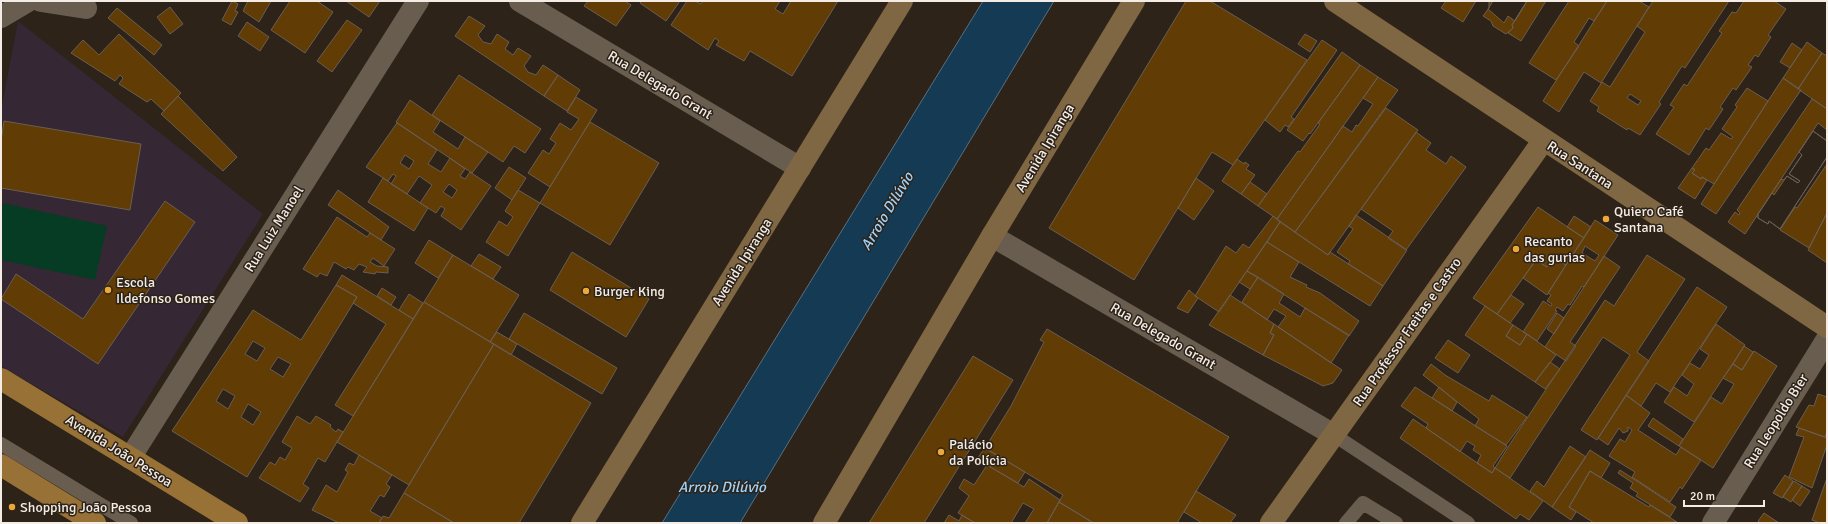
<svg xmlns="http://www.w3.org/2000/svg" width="1828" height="524" font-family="Signika,sans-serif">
  <rect width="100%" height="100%" fill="#2d2318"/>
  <!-- education -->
  <path fill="#352734" d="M18,21L263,214L123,437L1,366V111Z"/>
  <!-- green -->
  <path fill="#063c23" d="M3,203L107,226L95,280L1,260V214Z"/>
  <!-- water -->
  <path fill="#153a54" stroke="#587080" d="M983,1H1054L740,523H662Z"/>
  <!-- building -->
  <path fill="#613c04" stroke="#6a5e52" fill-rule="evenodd" d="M232,1L238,4L235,11L238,12L231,25L222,20Z
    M248,1H271L259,22L243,11Z
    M290,1H317L333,12L305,53L271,30Z
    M346,1H380L369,17Z
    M588,1H625L631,5L616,26L584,6Z
    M641,1H680L666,21L640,3Z
    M687,1H695L701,4L703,1H780L775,9L783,14L791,1H838L792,76L750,51L744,61L716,45L719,41L715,38L708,50L671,25Z
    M1186,1H1210L1307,60L1233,165L1212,152L1134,280L1049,228Z
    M1446,1H1476L1463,22L1441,8Z
    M1489,1H1527L1512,25L1513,28L1506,34L1493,26L1491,21L1483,16L1489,8Z
    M1493,1H1527L1515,21L1508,16L1504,23L1488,9Z
    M1527,1H1546L1521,41L1508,33L1513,28L1512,25Z
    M1569,1H1607L1594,21L1589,18L1574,42L1579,46L1556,80L1529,63Z
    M1607,1H1639L1649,7L1601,83L1584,72L1559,112L1543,101Z
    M1653,1H1729L1685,68L1682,66L1659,102L1661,104L1640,135L1628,128L1627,130L1597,111L1599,107L1590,101L1602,82L1610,87L1645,32L1637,26ZM1630,94L1641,101L1638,105L1627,98Z
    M1744,1H1774L1786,9L1768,35L1771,37L1758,57L1755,55L1748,65L1752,67L1736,90L1733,88L1720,107L1723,109L1709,130L1706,128L1689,155L1656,134L1674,107L1670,105L1684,84L1687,86L1722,33L1719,31L1732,12L1736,13Z
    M170,7L183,24L170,34L157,17Z
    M117,8L162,45L154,55L108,18Z
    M469,16L485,26L478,35L483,42L491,44L497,34L509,42L505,49L513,55L518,48L531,56L524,66L528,72L536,75L543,65L558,75L544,96L455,36Z
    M347,20L362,30L332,72L317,61Z
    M247,22L269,37L260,51L238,36Z
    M119,34L181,93L164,111L151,99L147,102L119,84L123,78L120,75L115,81L71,53L83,40L99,55Z
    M1305,34L1317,41L1310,52L1298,44Z
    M1322,40L1337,50L1291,117L1294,119L1288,127L1285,125L1280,132L1265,120Z
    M1807,42L1822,53L1798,89L1783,78Z
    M1792,43L1802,50L1790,68L1780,62Z
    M1342,52L1360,65L1310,134L1309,133L1303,141L1287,130Z
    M1822,53L1827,56V109L1798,89Z
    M1360,65L1378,77L1277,219L1258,206L1298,151L1300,152L1320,124L1318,123Z
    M459,75L541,129L525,153L514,146L503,162L432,115Z
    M558,75L580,90L567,111L544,96Z
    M1378,77L1398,90L1295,232L1277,219L1343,126L1352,132L1356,125L1358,126L1373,104L1363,98Z
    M1783,78L1801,90L1716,214L1701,204Z
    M1747,88L1768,101L1714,184L1702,177L1701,179L1692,173L1695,170L1692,168L1706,148L1709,150L1721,133L1731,139L1733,137L1722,129L1737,107L1735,105Z
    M178,96L237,157L223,171L161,114Z
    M576,97L597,110L550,187L528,173L543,150L549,154L556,143L550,139L560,123L571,130L579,119L567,112Z
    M1812,99L1827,109V130L1818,123L1745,234L1728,222L1735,212L1739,215L1740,213L1737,210Z
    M410,100L440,121L433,132L458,149L465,137L488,152L472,173L396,122Z
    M1386,108L1418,130L1328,255L1295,232Z
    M4,121L141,144L130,210L1,188V141Z
    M590,122L659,163L610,245L540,203Z
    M397,123L437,150L428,164L441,172L450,158L465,169L460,176L465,179L470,172L491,186L461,230L441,216L445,209L441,206L436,213L420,203L432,185L419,176L407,194L391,184L396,176L393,174L388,181L366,167ZM405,155L414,161L409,169L400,163ZM449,184L457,190L452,198L443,192Z
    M1813,131L1827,141V157L1780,229L1769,221L1768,224L1758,218V214L1772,193L1774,195L1787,176L1798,183L1800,181L1789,174L1802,155L1799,152Z
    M1813,131L1827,141V157L1780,229L1769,221L1768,224L1758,218V214L1781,179L1784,180L1787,176L1798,183L1800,181L1789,174L1802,155L1799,152Z
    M1416,132L1431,143L1426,150L1446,164L1451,156L1466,167L1406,250L1388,238L1393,231L1361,209Z
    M1237,159L1244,164L1245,162L1249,165L1246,169L1255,175L1241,194L1222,181Z
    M1827,164V213L1809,248L1780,230L1795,207L1797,208Z
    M509,167L526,178L512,200L495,188Z
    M1692,168L1695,170L1692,173L1701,179L1702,177L1707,180L1695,199L1678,188Z
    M383,178L428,208L414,231L368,202Z
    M1196,178L1214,191L1194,220L1178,208Z
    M1250,182L1267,194L1258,206L1241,194Z
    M338,190L389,227L381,240L328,205Z
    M518,190L540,203L508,256L486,242L499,221L507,226L513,217L505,211Z
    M165,201L195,222L98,364L1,299L16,274L83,319Z
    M1538,207L1584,238L1566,265L1554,257L1547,267L1536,260L1497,314L1473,298Z
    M1827,213V263L1808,250Z
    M1356,215L1407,250L1383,286L1348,264L1350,261L1337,252L1353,229L1349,226Z
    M1273,216L1280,222L1219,312L1195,296L1226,246L1236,253L1243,244L1249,248Z
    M1574,216L1591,227L1584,238L1567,227Z
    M337,217L367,237L370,233L395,249L384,266L373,258L370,262L377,266L388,267V273L376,272L375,274L363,272L367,267L359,264L354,270L348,267L346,269L334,262L327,276L320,273L317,277L303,269Z
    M1595,220L1618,235L1584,287L1582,286L1570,305L1568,304L1563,311L1557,307L1555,310L1557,311L1537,341L1523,332L1543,301L1551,306L1552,304L1547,301L1551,295L1548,293ZM1585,246L1599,255L1595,261L1582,253Z
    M1280,222L1328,255L1330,252L1383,286L1370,306L1267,242Z
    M429,240L453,255L438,278L415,263Z
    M1267,242L1299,262L1290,277L1307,285L1306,287L1320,293L1359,321L1349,336L1247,271Z
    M572,252L649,299L626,337L550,290Z
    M479,254L501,267L493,279L471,266Z
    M453,255L519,295L490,342L424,302Z
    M1647,255L1685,279L1637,352L1649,361L1597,440L1581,430L1630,355L1603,337L1510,478L1495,468L1508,447L1605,300L1614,306Z
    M1604,256L1620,267L1570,342L1576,346L1566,361L1545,347Z
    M1554,257L1566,265L1547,295L1523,278L1536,260L1547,267Z
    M1247,271L1258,277L1250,289L1239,282Z
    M342,275L413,319L353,416L335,405L386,324L353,303L357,297L336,285Z
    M1258,277L1284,294L1279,303L1300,317L1305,308L1349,335L1331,363L1278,327L1286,316L1274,309L1267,320L1242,302Z
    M336,285L357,297L247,477L172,431L253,310L301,340ZM253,341L265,348L257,361L245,354ZM278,357L291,364L283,377L270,369ZM223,389L235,396L228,409L216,401ZM248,404L261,412L253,425L241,417Z
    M1697,287L1727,307L1670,392L1656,383L1641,406L1626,395Z
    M382,288L396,297L391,305L377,296Z
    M1189,290L1198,298L1188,313L1177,308Z
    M409,294L423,303L413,319L399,310Z
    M1230,295L1274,324L1270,333L1274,335L1263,355L1209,325Z
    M1511,295L1524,304L1510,323L1497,314Z
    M424,302L494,344L409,485L337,442Z
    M1485,306L1513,325L1506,336L1520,345L1527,334L1556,355L1535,382L1465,335Z
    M524,313L617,368L602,394L509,339Z
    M1557,313L1564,318L1554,334L1547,329Z
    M1274,324L1342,370L1333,383L1323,386L1263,355L1274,335L1270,333Z
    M1716,324L1745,345L1694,422L1664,402L1674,387L1687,396L1694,384L1682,375L1690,363L1700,369L1709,355L1700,349Z
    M1513,325L1527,334L1520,345L1506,336Z
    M1047,329L1229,437L1177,523H1094L1059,502L1063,495L985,448L1011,406L1044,342L1040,340Z
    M497,332L517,344L511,355L490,342Z
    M1448,340L1470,355L1458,373L1435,358Z
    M494,344L591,403L519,523H454L404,493Z
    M1744,346L1753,352L1742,370L1733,364Z
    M1754,351L1777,366L1713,468L1679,446L1711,397L1722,404L1734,384L1723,378L1733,364L1742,370Z
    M973,356L1013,380L924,523H869Z
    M1550,362L1560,369L1545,389L1535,382Z
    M1431,364L1445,375L1489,401L1492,395L1527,417L1506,445L1475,426L1479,419L1423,375Z
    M1415,387L1507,446L1493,466L1495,468L1492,473L1477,463L1481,455L1473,450L1475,446L1467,441L1460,452L1426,428L1428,424L1401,406Z
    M1439,387L1457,402L1452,411L1432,398Z
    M1818,394L1827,397V431L1825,437L1796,427L1809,405L1814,406Z
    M1626,395L1650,413L1638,430L1676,455L1681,447L1701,460L1682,489L1680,487L1670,502L1632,477L1635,472L1609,456L1620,439L1625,442L1632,430L1628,427V431L1623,433L1619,428L1608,445L1598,438Z
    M297,416L310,424L316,416L331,425L330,427L336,432L338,429L343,432L325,462L318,458L303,484L309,488L300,502L259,478L270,462L275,465L280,457L285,460L292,448L282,442Z
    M1653,418L1683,439L1679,446L1648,426Z
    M1413,419L1492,473L1495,468L1543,501L1529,520L1520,514L1516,519L1400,438Z
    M1799,428L1827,438V445L1812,488L1789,477L1804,437L1796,435Z
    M1570,446L1586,457L1552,507L1530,491L1537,481L1544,487Z
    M985,448L1025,472L1018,483L987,465L986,466L976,460Z
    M1590,450L1610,463L1601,478L1590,471L1569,507L1576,512L1571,520L1552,507Z
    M359,455L392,475L386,484L390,487L384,497L380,495L370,511L382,518L379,523H339L312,510L326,485L337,492L348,472L345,470L349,463L354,465Z
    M987,465L1024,487L1029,479L1060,500L1047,523H1025L1034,509L1023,503L1011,523H975L958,513L969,496L959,488L964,479L974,485Z
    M1620,470L1676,507L1670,517L1636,496L1638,493L1630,488L1633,483L1618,473Z
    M1590,471L1649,507L1650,505L1677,522L1594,523L1569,507Z
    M1785,475L1793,481L1782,498L1773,493Z
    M1827,478V523H1820L1812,520Z
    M1794,481L1802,486L1791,502L1783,497Z
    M1802,486L1810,491L1800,506L1792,500Z
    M1196,491L1236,515L1230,523H1202L1184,512Z
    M404,493L454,523H379L383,516L389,518Z
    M1059,502L1090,521L1089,523H1047Z
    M1764,513L1779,523H1761L1758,521Z
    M949,515L959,521L962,515L975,523H944Z"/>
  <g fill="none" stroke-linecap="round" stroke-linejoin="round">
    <!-- lane -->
    <path stroke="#695d50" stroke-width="14" d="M1334,435L1468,523
      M1,444L131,523
      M1346,523L1363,503L1396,523"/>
    <!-- street -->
    <path stroke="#695d50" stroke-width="22" d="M41,1L86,8
      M520,1L800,168
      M1,17L28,1
      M992,236L1334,435
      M130,458L418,1
      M1713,523L1827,339"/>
    <!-- secondary -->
    <path stroke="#806743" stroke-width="22" d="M1335,1L1827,327
      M582,523L902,1
      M824,523L992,236L1134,1
      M1271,523L1543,141"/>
    <!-- primary -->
    <path stroke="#987136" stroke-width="22" d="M1,379L237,523
      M1,465L95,523"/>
  </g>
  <!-- markers -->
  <g fill="#eca93a" stroke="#2d2318" stroke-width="1.5">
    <circle cx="1606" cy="219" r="4"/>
    <circle cx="1516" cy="249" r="4"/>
    <circle cx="108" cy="290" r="4"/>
    <circle cx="586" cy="291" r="4"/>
    <circle cx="941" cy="452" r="4"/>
    <circle cx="12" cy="507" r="4"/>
  </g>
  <g text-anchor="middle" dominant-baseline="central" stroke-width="3" stroke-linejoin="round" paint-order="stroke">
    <!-- street labels -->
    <g font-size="14" fill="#f4ede6" stroke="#2d2318">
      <text transform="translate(660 85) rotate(31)">Rua Delegado Grant</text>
      <text transform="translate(1045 148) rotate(-59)">Avenida Ipiranga</text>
      <text transform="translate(1580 165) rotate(33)">Rua Santana</text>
      <text transform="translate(274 229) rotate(-58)">Rua Luiz Manoel</text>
      <text transform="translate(742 262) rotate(-58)">Avenida Ipiranga</text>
      <text transform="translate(1407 332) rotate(-55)">Rua Professor Freitas e Castro</text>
      <text transform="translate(1163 336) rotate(30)">Rua Delegado Grant</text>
      <text transform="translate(1776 421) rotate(-58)">Rua Leopoldo Bier</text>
      <text transform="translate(119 451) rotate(32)">Avenida João Pessoa</text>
    </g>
    <!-- poi labels -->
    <g font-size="14" fill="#f4ede6" stroke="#2d2318" text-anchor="start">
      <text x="1614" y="211">Quiero Café<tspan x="1614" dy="16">Santana</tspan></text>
      <text x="1524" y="241">Recanto<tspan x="1524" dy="16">das gurias</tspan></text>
      <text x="116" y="282">Escola<tspan x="116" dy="16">Ildefonso Gomes</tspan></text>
      <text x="594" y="291">Burger King</text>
      <text x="949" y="444">Palácio<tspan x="949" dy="16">da Polícia</tspan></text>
      <text x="20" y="507">Shopping João Pessoa</text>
    </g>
    <!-- water labels -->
    <g font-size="15" font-style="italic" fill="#9dd2fb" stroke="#2d2318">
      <text transform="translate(887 211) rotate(-59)">Arroio Dilúvio</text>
      <text x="722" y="487">Arroio Dilúvio</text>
    </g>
  </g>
  <!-- border -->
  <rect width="1828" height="524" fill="none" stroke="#f4ede6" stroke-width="4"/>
  <!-- scale -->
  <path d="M1684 500v6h80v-6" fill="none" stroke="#f4ede6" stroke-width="2"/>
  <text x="1690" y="500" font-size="12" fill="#f4ede6" stroke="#2d2318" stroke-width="3" paint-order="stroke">20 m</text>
</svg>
